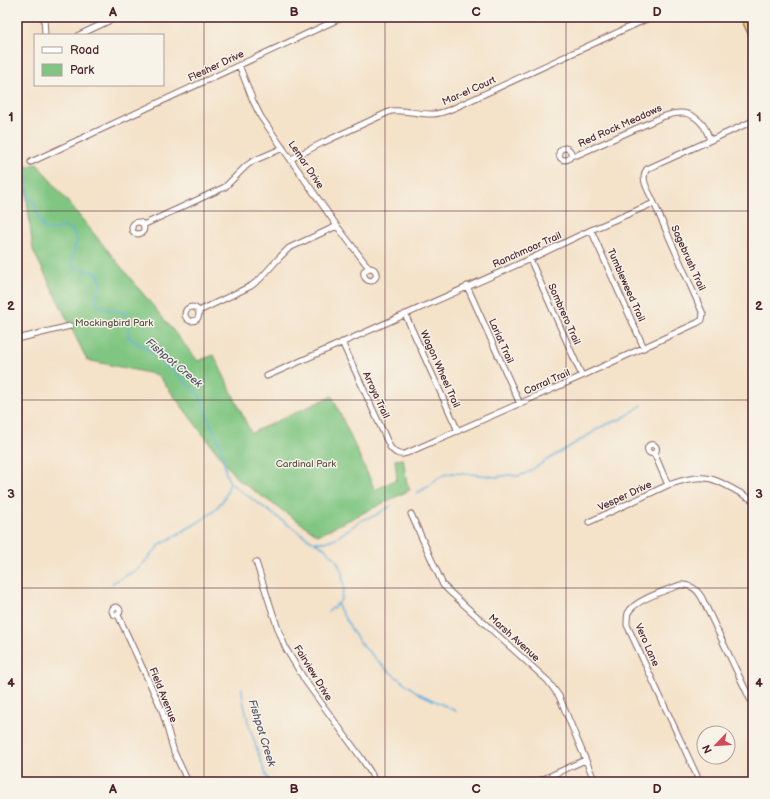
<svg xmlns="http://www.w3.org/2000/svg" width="770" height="799" font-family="'Balsamiq Sans',sans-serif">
  <rect width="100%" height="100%" fill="#f7f3e8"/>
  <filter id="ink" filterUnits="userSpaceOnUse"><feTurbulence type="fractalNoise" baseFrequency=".025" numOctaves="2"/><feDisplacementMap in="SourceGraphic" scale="8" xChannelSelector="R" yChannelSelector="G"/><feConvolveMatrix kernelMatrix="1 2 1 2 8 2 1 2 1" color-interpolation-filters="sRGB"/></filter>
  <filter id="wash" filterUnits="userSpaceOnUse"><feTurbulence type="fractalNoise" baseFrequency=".012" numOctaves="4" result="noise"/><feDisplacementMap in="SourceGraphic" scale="16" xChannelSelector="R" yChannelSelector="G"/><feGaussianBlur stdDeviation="0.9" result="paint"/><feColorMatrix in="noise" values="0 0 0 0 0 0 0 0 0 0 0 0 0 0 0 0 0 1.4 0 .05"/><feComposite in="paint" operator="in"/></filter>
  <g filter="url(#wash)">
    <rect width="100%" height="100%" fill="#f4e2c9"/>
    <!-- green -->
    <path fill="#80c682" stroke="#657256" d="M37,164L198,361L214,355L251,433L332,396L375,490L397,479L395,460L403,459L407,483L410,490L318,535L237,479L158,375L87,360L33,250L23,167Z"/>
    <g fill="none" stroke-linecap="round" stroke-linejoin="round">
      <!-- stream -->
      <path stroke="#64b0dd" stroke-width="1.5" d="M17,145L27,180L28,193L34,203L39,219L45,229L51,230L57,229L63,227L72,230L77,241L74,251L71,259L74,267L88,271L94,272L99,274L101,284L95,299L98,306L105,309L123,312L130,317L131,322L128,331L129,338L152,352L163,363L181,378L199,395L207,416L221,447L226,474L230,483L301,534L324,548L336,559L342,572L344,589L340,602L328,612
        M417,493L429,486L438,478L444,475L452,473L482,475L496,477L509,475L518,476L527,473L542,463L592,433C601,424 613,423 623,418C630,414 636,409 642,405
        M315,542H325L336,538L362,520L374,516L391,506
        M112,583L138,569L161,544L197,523L213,512L224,499L230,483
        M337,604L354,634L364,647L387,670L418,693L456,711
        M242,688C242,701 246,713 249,725C255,744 261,763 269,782"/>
    </g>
  </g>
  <g filter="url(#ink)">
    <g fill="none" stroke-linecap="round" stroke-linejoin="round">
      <!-- minor casing -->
      <g stroke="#866362" stroke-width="7">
        <path id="minor" d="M44,17L45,35
          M79,35L117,17
          M239,65L253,101L261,117L337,226L369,268C374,268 377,271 376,277L372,281C366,281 363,277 364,271L369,268
          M559 154a6 6 0 1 1 12 0a6 6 0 1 1-12 0Z
          M571,155H577L662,117C678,111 691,110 703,125C706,129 708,135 710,140
          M291,159L322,143L391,111C406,109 418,115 433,114C440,114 447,111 454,108L651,17
          M31,162L343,17
          M132 228a6 6 0 1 1 12 0a6 6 0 1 1-12 0Z
          M143,225L225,187L246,166L253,161L283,148
          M591,230L644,348
          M530,259L582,376
          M467,286L520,404
          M185 314a7 7 0 1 1 14 0a7 7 0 1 1-14 0Z
          M199,311L251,286L260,279L279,258L289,248L337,226
          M405,314L458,431
          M17,339L70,326
          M342,342L390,447C395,453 399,456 407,453L582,376L697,323L702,320L703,314L654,203
          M267,376L530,259L591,230L654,203C650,193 639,179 647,169L753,121
          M647.5 449a4.5 4.5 0 1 1 9 0a4.5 4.5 0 1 1-9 0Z
          M654,453L668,485
          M411,514L443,585L450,592L548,681L559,696L595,782
          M589,522L668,485C683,480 701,474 717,481C729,486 741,494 753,500
          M256,562L278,629L286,649L306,682L362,759L371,773L375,782
          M112 611a4 4 0 1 1 8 0a4 4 0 1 1-8 0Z
          M118,615L162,710L174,752L188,782
          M537,782L585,760
          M698,782L697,776L627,625C627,621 627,617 628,613C634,600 667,590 680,585C691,584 697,589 702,598L750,699L753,701"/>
      </g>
      <!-- highway casing -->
      <g stroke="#866362" stroke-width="10">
        <path id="highway" d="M745,17L753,34"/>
      </g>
      <!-- minor -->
      <use href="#minor" stroke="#fff" stroke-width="5"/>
      <!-- highway -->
      <use href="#highway" stroke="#eac769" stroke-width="8"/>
    </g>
  </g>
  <!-- grid -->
  <path fill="none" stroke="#4a1f2b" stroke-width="1" stroke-opacity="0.55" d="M204,17V782M385,17V782M566,17V782M17,211H753M17,400H753M17,588H753"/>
  <g text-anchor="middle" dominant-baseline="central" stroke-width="3" stroke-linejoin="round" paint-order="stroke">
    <!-- street labels -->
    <g font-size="10" fill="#4a1f2b" stroke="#f7f3e8">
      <text transform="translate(216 66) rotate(-25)">Flesher Drive</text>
      <text transform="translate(469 91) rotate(-24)">Mar-el Court</text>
      <text transform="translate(620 126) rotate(-24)">Red Rock Meadows</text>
      <text transform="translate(306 165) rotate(56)">Lemar Drive</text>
      <text transform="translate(527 250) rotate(-24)">Ranchmoor Trail</text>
      <text transform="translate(688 258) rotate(66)">Sagebrush Trail</text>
      <text transform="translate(626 285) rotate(66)">Tumbleweed Trail</text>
      <text transform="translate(564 314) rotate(66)">Sombrero Trail</text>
      <text transform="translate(501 341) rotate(66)">Lariat Trail</text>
      <text transform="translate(440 369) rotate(66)">Wagon Wheel Trail</text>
      <text transform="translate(547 382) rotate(-24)">Corral Trail</text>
      <text transform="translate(376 395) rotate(65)">Arroya Trail</text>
      <text transform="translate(625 496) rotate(-25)">Vesper Drive</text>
      <text transform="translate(514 638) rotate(42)">Marsh Avenue</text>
      <text transform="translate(647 645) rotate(66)">Vero Lane</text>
      <text transform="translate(313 673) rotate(58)">Fairview Drive</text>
      <text transform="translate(163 695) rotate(68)">Field Avenue</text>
    </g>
    <!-- park labels -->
    <g font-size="10" fill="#5a5145" stroke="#f7f3e8">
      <text x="114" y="323">Mockingbird Park</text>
      <text x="306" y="464">Cardinal Park</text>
    </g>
    <!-- water labels -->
    <g font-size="11" font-style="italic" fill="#535269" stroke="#f7f3e8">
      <text transform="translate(174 363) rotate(40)">Fishpot Creek</text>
      <text transform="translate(262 733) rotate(73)">Fishpot Creek</text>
    </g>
  </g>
  <!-- margin -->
  <rect width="770" height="799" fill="none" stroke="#f7f3e8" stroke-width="44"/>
  <!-- legend -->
  <rect x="34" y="34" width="130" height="52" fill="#f7f3e8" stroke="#b29e9c"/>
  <rect x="42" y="47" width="20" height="6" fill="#ffffff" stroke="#b29e9c"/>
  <text x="70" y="54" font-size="12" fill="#4a1f2b">Road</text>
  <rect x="42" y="64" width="20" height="12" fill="#80c682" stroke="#b29e9c"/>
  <text x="70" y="74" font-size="12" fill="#4a1f2b">Park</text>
  <!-- north arrow -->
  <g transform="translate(716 745) rotate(245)"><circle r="19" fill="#f7f3e8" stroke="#b29e9c"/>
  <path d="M0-3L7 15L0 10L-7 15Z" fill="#d1495b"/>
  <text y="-6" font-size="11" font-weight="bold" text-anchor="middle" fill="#4a1f2b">N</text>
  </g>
  <rect x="22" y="22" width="726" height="755" fill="none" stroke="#4a1f2b" stroke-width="1.5"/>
  <g font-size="13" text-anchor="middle" font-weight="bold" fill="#4a1f2b">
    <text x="113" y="16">A</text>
    <text x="294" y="16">B</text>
    <text x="476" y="16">C</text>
    <text x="657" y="16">D</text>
    <text x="11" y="121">1</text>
    <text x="759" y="121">1</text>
    <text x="11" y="310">2</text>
    <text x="759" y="310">2</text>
    <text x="11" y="498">3</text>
    <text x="759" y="498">3</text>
    <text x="11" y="687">4</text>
    <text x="759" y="687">4</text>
    <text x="113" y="793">A</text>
    <text x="294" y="793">B</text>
    <text x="476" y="793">C</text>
    <text x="657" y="793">D</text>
  </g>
</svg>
